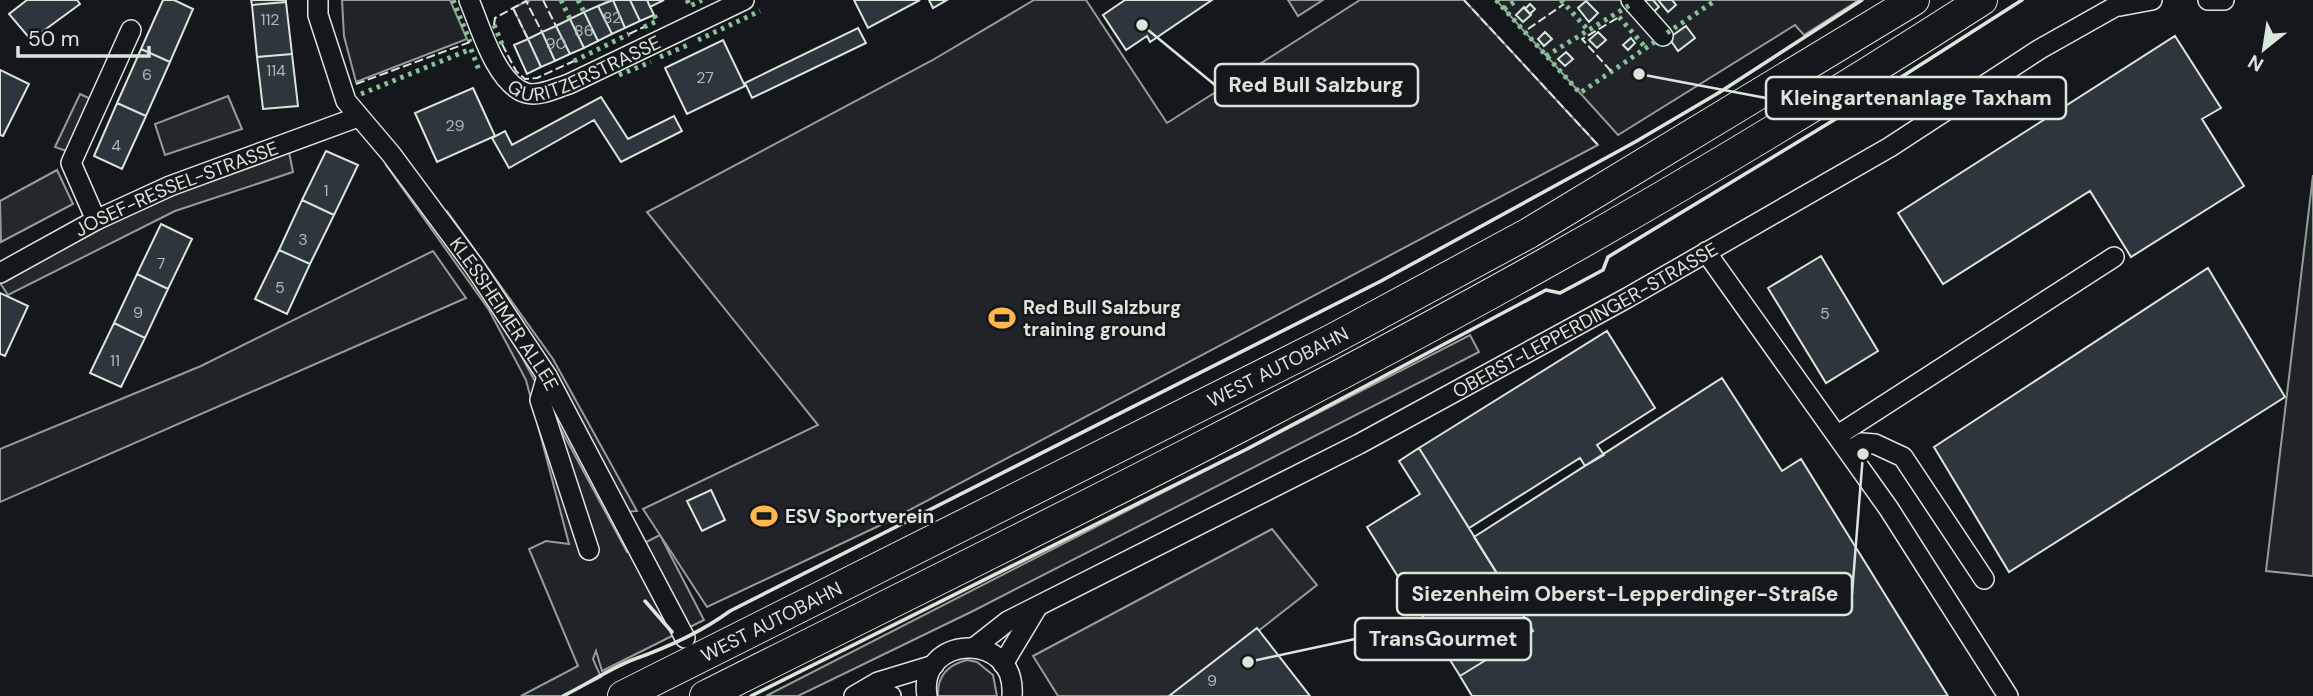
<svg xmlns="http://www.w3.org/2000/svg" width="2313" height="696" font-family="'DM Sans',sans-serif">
  <rect width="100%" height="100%" fill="#14181c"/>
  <!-- green -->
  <path fill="#202428" stroke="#939e99" stroke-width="2" d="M342,0H450L467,39L356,82L344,36Z
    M529,0H611L528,39L513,8Z
    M1034,0H1086L1167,123L1360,0H1464L1598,145L885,523L707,607L660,535L704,620L602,671L596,651L593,659L601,677L563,696H521L578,666L529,549L546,541L569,544L526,380L489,310L386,165L389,163L495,307L627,552L660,535L643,509L818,425L647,212L931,61Z
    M1496,0H1859L1804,35L1795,25L1618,135Z
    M2313,175V576L2266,571Z
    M447,211L553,359L637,511L626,512L442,214Z
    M433,251L466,298L0,502V449L201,366Z
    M1470,335L1479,352L973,611L798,696H766Z
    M967,660L977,662L993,675L997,696H938C937,676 947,665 967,660Z"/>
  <!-- parking -->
  <path fill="#24282b" stroke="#939e99" stroke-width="2" d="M1288,0H1323L1298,16Z
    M80,94L93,100L69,152L55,147Z
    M228,96L242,129L165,155L155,124Z
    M289,152L293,172L175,211L8,295L0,283L97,229L166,197Z
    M57,170L73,204L1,242L0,201Z
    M1272,529L1317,585L1175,696H1058L1033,656Z"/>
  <!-- building -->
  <path fill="#2c363c" stroke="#d8e6dc" stroke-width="2" d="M27,0H77L80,4L31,40L9,14Z
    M163,0H174L193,9L170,62L141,49Z
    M251,0H286V2L252,5Z
    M613,0H630L640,21L625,28Z
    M613,0L625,28L612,34L598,6Z
    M630,0H647L654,15L640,21Z
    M647,0H664L650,7Z
    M854,0H920L868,28Z
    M929,0H947L933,8Z
    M1125,0H1212L1150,42L1147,36L1126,50L1103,15Z
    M1642,0H1653L1659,7L1649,16Z
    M1658,0H1672L1676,5L1668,12Z
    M1586,1L1598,13L1589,22L1578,8Z
    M286,2L292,54L257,57L252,5Z
    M1530,4L1535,9L1530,14L1525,9Z
    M598,6L612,34L598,41L584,12Z
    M1524,7L1531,15L1523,22L1516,15Z
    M584,12L598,41L584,48L570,19Z
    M570,19L584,48L570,54L556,26Z
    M556,26L570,54L555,61L542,32Z
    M1686,26L1695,38L1678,51L1669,38Z
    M858,28L866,43L752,98L745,83Z
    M542,32L555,61L541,67L528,39Z
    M1545,32L1552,39L1544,46L1538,39Z
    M1598,32L1606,40L1597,48L1589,40Z
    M2175,36L2221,108L2202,119L2244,186L2131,257L2090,191L1943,284L1898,213Z
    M1631,38L1635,43L1628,50L1623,45Z
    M528,39L541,67L527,74L514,45Z
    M723,40L745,86L687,114L665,68Z
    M141,49L170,62L146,116L117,103Z
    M1566,52L1573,59L1565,66L1558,59Z
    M292,54L298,106L263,109L257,57Z
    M0,70L29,84L3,136L0,135Z
    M473,88L495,136L437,162L415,113Z
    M601,97L628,139L674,116L682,131L621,162L594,120L509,168L492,138L505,131L512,145Z
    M117,103L146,116L122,169L94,156Z
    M326,151L358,165L334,215L302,200Z
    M302,200L334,215L310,264L279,250Z
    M161,224L192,239L168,289L137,274Z
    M279,250L310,264L287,314L255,299Z
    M1821,256L1878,351L1826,383L1768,288Z
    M2208,268L2285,397L2009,572L1934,447Z
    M137,274L168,289L145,338L114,323Z
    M0,293L28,306L5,356L0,354Z
    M114,323L145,338L121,387L90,373Z
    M1607,331L1655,408L1597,445L1604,455L1585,466L1580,458L1469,528L1419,448Z
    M1722,378L1782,471L1801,459L1948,696H1472L1460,676L1533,631L1474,537Z
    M1419,448L1533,631L1460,676L1367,527L1420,494L1399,461Z
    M711,490L725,520L702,531L687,501Z
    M1257,628L1310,696H1169Z"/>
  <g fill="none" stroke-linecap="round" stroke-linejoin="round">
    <!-- minor casing -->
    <g stroke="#d8e6dc" stroke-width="22">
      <g id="minor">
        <path id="s1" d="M318,0V15L346,101L391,154L474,266L547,376L685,638"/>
        <path id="s2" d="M469,0C480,26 496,84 526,93C539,97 556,88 569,84L744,0"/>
        <path d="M1631,0L1663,36"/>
        <path d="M2208,0H2224"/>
        <path d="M2120,6L2152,0"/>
        <path d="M96,220L71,163L131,30"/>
        <path d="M1706,252L1889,509L2008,696"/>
        <path id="s3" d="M0,273L96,220L170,186L358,117"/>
        <path d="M547,376L540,400L589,550"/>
        <path d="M1838,435L2114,257"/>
        <path d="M1849,451L1862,443L1875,444L1903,457L1984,579"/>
        <path id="s4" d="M975,647L1008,621L1359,444L1627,298L1890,147L2040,49L2127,0"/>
        <path d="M1003,664L1036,609"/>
        <path d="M854,696L878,682L934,665"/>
        <path d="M857,696H891"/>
        <path d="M927,696C917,635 1017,629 1012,696"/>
      </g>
    </g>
    <!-- highway casing -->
    <g stroke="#d8e6dc" stroke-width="32">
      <g id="highway">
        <path id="s5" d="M623,696L1331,340L1529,233L1914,0"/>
        <path d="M705,696C986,555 1269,418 1544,264C1693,181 1839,92 1982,0"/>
      </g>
    </g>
    <!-- minor -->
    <use href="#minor" stroke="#14181c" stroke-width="19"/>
    <!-- highway -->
    <use href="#highway" stroke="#14181c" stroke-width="30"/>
    <!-- hedge -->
    <path stroke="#8ac095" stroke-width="5" stroke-dasharray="3.5 5" stroke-linecap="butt" d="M453,0L470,42
      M561,0L570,19
      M578,0L584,12
      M687,0L690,6L702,0
      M1496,0L1580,93L1659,39
      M1561,0L1588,30
      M526,1L529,0
      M1504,9L1517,0
      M1619,17L1646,48
      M494,25L502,44
      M644,27L657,21L654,15
      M1667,33L1716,0
      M698,40L760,11
      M1546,56L1630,5
      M660,57L688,45
      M574,61L629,34
      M619,75L651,62
      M361,94L471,49L480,73"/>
    <!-- fence -->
    <path stroke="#d8e6dc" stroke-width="2" stroke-dasharray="9 3.5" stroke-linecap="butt" d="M543,0L556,26
      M1464,0L1598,145
      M513,8L528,39
      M494,25L495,18L526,1L542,32
      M1528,29L1564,4
      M629,34L644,27
      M502,44L516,71L525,79L537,78L574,61
      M1611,71L1582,39L1619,17
      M356,84L470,42"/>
    <!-- wall -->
    <path stroke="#d8e6dc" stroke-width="3.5" d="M645,601L672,632
      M563,696C586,685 609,669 632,660C666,648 700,633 730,611L1381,281L1635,142L1720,92L1862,0
      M751,696L1245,450L1546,290L1560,293L1603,270L1608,257L1834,120L2022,0"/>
  </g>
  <!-- icons -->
  <defs>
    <g id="stadium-bare" transform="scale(2.1)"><path d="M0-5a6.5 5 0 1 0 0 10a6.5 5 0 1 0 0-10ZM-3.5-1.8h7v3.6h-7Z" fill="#ffb74d" stroke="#14181c" stroke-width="2.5" paint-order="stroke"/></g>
  </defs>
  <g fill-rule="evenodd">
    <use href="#stadium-bare" x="1002" y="318"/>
    <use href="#stadium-bare" x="764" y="516"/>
  </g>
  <g text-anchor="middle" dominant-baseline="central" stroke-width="5" stroke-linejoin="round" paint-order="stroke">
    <!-- number labels -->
    <g font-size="16" fill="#adbab4">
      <text x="612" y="17">82</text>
      <text x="270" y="19">112</text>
      <text x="584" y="30">86</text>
      <text x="556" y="43">90</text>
      <text x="276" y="70">114</text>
      <text x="147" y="74">6</text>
      <text x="705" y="77">27</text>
      <text x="455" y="125">29</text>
      <text x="116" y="145">4</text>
      <text x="326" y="190">1</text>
      <text x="303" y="239">3</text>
      <text x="161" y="263">7</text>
      <text x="280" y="287">5</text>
      <text x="138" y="312">9</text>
      <text x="1825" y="313">5</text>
      <text x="115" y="360">11</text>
      <text x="1212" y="680">9</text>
    </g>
    <!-- street labels -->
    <g font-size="19" fill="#d8e6dc" stroke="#14181c">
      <text stroke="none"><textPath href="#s2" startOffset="175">GURITZERSTRASSE</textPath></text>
      <text stroke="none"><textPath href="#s3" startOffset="196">JOSEF-RESSEL-STRASSE</textPath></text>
      <text stroke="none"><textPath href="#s1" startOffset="371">KLESSHEIMER ALLEE</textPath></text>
      <text stroke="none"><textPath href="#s4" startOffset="693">OBERST-LEPPERDINGER-STRASSE</textPath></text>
      <text stroke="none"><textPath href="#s5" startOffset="733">WEST AUTOBAHN</textPath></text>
      <text stroke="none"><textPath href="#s5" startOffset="166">WEST AUTOBAHN</textPath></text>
    </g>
    <!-- poi labels -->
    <g font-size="19" font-weight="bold" fill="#d8e6dc" stroke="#14181c" text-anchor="start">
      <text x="1023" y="307">Red Bull Salzburg<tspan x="1023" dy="22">training ground</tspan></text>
      <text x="785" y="516">ESV Sportverein</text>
    </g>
  </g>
  <!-- callouts -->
  <path fill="none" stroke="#d8e6dc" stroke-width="2.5" d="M1142 25L1215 85M1639 74L1766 98M1863 454L1852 594M1248 662L1355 639"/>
  <g fill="#d8e6dc" stroke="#14181c" stroke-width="2.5">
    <circle cx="1142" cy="25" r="7"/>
    <circle cx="1639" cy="74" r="7"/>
    <circle cx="1863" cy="454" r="7"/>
    <circle cx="1248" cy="662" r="7"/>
  </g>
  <g fill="#14181c" stroke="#d8e6dc" stroke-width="2.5">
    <rect x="1215" y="64" width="203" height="42" rx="7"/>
    <rect x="1766" y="77" width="300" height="42" rx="7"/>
    <rect x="1397" y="573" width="455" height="42" rx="7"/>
    <rect x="1355" y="618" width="176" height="42" rx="7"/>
  </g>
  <g font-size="21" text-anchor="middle" font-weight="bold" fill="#d8e6dc">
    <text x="1316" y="92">Red Bull Salzburg</text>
    <text x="1916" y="105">Kleingartenanlage Taxham</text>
    <text x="1625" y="601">Siezenheim Oberst-Lepperdinger-Straße</text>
    <text x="1443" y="646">TransGourmet</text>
  </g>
  <!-- north arrow -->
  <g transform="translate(2264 49) rotate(210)" stroke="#14181c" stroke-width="5" paint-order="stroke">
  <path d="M0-5L12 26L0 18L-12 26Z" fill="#d8e6dc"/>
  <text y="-10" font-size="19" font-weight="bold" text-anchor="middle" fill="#d8e6dc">N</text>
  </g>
  <!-- scale -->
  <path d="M18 46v10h131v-10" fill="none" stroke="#d8e6dc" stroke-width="3.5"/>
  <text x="28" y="46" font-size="21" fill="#d8e6dc" stroke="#14181c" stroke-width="5" paint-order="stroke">50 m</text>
</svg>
